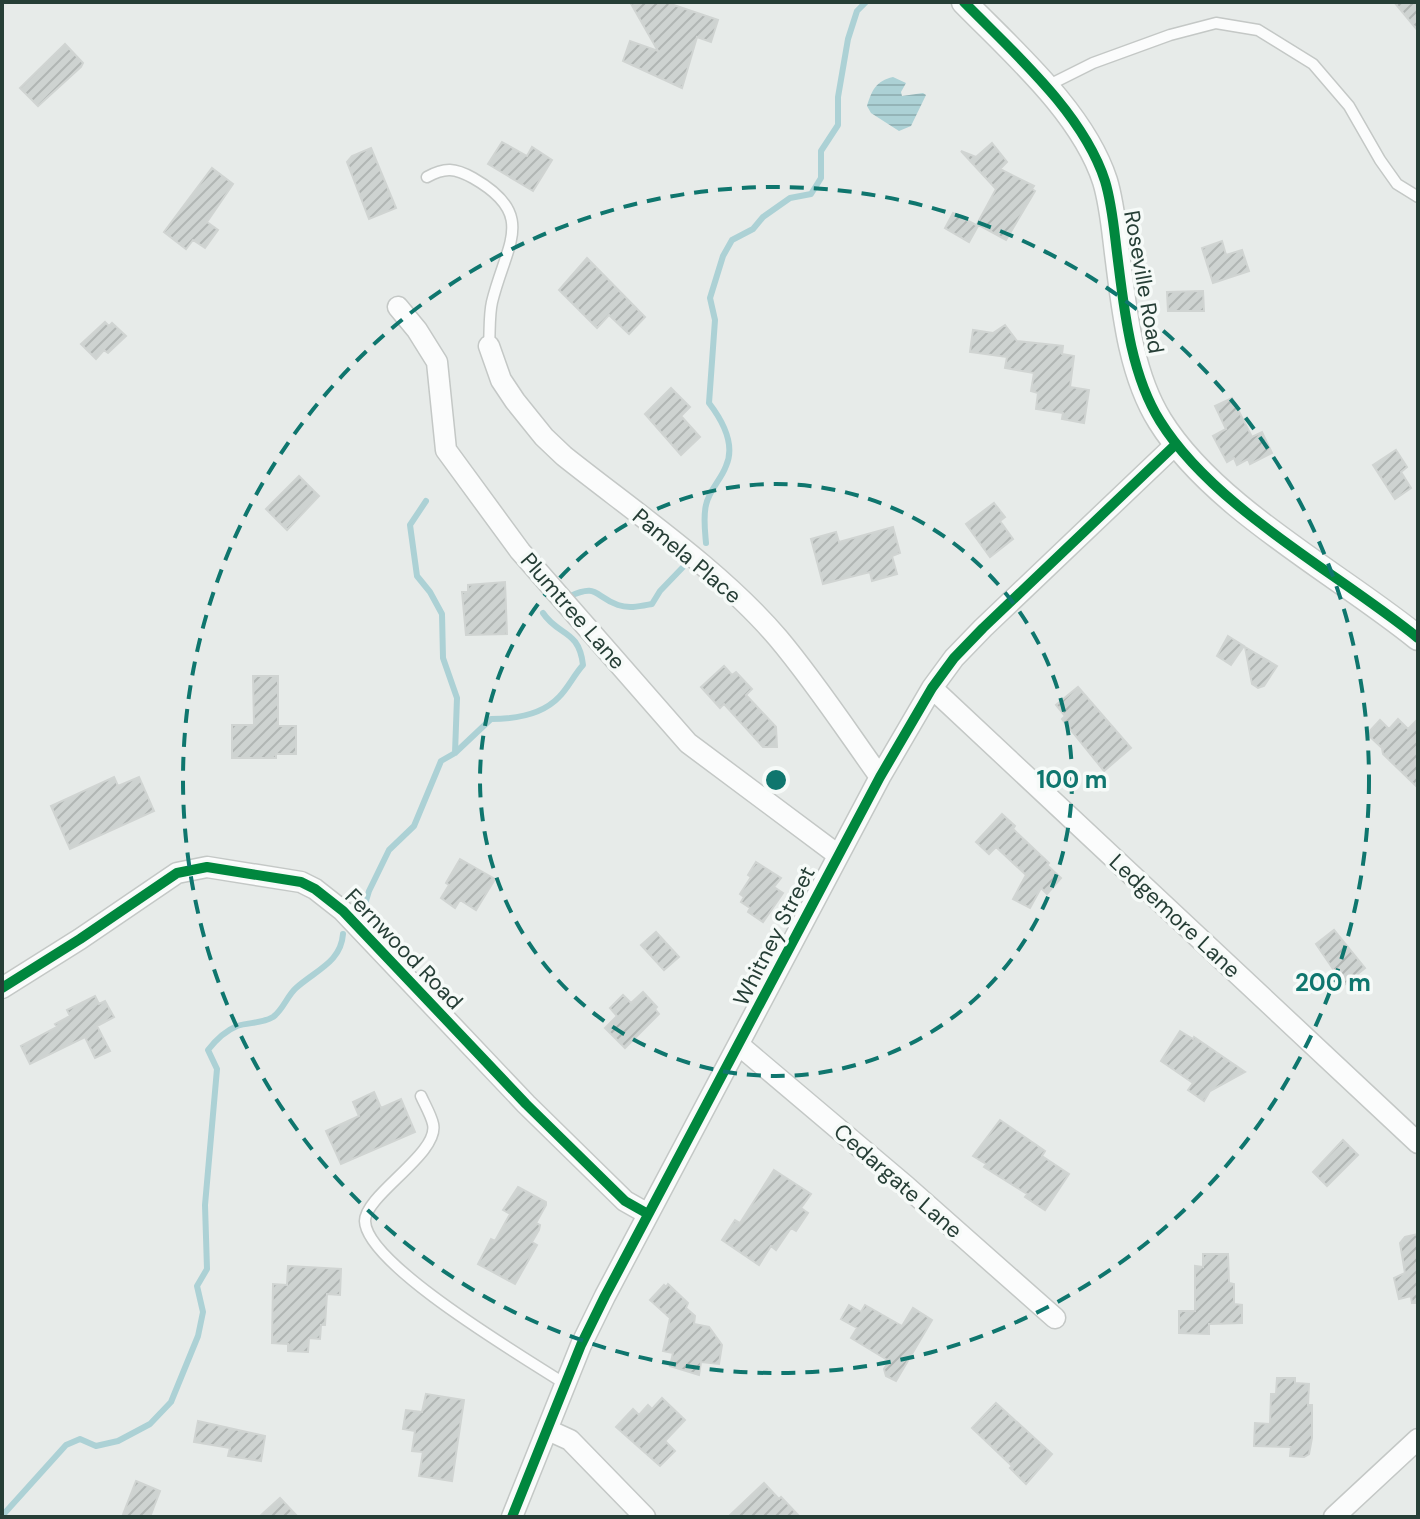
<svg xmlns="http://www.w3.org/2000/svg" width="1420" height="1519" font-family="'DM Sans',sans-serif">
  <defs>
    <pattern id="water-rules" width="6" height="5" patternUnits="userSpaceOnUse" patternTransform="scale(2)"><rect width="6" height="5" fill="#acd1d5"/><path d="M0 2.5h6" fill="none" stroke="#94b4b7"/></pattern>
    <pattern id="building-hatch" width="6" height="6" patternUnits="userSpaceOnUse" patternTransform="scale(2)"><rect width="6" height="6" fill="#ced3d1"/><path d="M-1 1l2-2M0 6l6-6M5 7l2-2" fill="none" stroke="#b1b6b4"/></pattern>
  </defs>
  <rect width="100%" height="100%" fill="#e7ebe9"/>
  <!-- water -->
  <path fill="url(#water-rules)" d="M893,77L906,83L901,92L902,96L923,93L926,95L911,126L899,131L871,113L867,106C872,90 876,81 893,77Z"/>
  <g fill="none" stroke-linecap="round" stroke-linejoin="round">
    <!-- stream -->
    <path stroke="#acd1d5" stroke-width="6" d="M426,501L410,525L417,576L430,592L442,614L443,658L457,698L455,753
      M706,543C705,531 703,517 706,505C709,490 721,480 726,466C736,444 722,420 709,403L715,320L710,298L723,256L732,240L753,229L763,217L790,198L811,194L821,178V151L838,125V97L848,39L857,11L866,2
      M568,597C599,583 593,596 618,605C629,609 641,606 652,604L660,591L685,565
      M363,911L369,891L389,850L414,826L441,761L455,753L491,719C514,719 542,715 559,697C568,688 574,675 583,665C579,629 558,636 543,613
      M2,1516L66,1445L80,1439L96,1446L118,1441L150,1424L171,1402L198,1336L203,1312L197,1286L207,1269L205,1205L217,1069L208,1050C215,1041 225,1031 237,1026C249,1022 261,1024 273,1017C283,1010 287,996 296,988C316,970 341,962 343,934"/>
  </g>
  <!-- building -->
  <path fill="url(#building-hatch)" stroke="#d0d4d2" stroke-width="2" d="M630,2H665L718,20L711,42L697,37L682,88L623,61L630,41L658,51Z
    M1394,2H1418V31Z
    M65,44L83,63L81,67L38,106L20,88Z
    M502,142L527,156L532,147L552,160L533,191L488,164Z
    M992,143L1007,162L1000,169L1034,186L1032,189L1035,191L1006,240L977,224L996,189L961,151L976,157Z
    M371,148L396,208L369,219L347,162L352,156Z
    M212,168L233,184L207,222L218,230L205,248L193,240L186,249L164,232Z
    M953,213L978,226L969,242L945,228Z
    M1222,241L1226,255L1242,250L1249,271L1213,283L1202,248Z
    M587,258L645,317L629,334L609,315L597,328L559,290Z
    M1203,291L1204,311H1168L1167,292Z
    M105,322L109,326L112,323L126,336L108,353L104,350L96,359L81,344Z
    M1005,325L1017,341L1063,346L1062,354L1074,356L1070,387L1089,390L1084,423L1062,419L1063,413L1036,409L1038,393L1031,391L1034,373L1005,368L1007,357L970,352L973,330L993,333Z
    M671,388L690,407L681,416L700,437L681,455L645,414Z
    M1232,398L1252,437L1262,432L1272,453L1250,464L1248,459L1237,465L1234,458L1227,462L1213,436L1226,429L1215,406Z
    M1396,450L1407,467L1401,472L1411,488L1395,499L1373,465Z
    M299,476L319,496L287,530L266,509Z
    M994,503L1005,517L1000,521L1013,539L990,557L966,524Z
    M893,527L900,553L892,556L897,574L872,581L870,572L823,584L811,539L836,532L839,542Z
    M505,582L507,634L466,635L462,592H468V585Z
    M1228,636L1244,646L1231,665L1217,656Z
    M1245,647L1277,666L1264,686L1258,688L1252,684Z
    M724,666L732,675L736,672L752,689L746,695L776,727L777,747H763L724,704L720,708L701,687Z
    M253,676H278V726H296V754H276V758H232V725H254Z
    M1078,687L1131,748L1104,771L1062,719L1065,716L1056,705Z
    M1398,719L1408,729L1418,719V788L1383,754L1382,748L1367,734L1380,720L1389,729Z
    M114,777L118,786L139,777L154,811L70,849L51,806Z
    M1002,814L1015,826L1013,829L1049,863L1047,865L1061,878L1047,894L1041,888L1030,908L1013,899L1026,875L996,847L989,854L976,842Z
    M460,859L495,879L476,910L460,900L455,908L441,898L449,885L446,883Z
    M756,862L781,878L774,887L783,893L763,922L748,912L750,908L741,902L744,897L740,894L751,877L748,875Z
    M1334,930L1365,968L1344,985L1316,944Z
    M656,932L679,957L664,970L641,945Z
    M643,992L657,1007L655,1009L659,1014L625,1048L605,1028L617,1016L610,1008L623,995L631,1003Z
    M95,996L99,1004L105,1001L114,1017L97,1026L110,1051L95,1058L85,1037L30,1064L21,1046L57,1027L55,1024L70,1016L67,1010Z
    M1180,1031L1193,1039L1194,1037L1245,1072L1210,1091L1204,1101L1188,1090L1193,1083L1161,1061Z
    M374,1092L381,1108L401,1099L415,1132L341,1164L326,1131L359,1116L353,1102Z
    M1000,1120L1045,1151L1042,1156L1069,1174L1045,1210L1025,1197L1027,1194L984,1167L986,1164L973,1156Z
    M1343,1140L1358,1155L1327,1186L1313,1172Z
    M774,1170L811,1194L801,1208L808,1213L796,1231L791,1228L776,1250L771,1246L759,1265L722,1240L735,1220L740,1223Z
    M518,1187L546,1202V1205L536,1223L540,1225L539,1230L532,1242L537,1245L515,1284L478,1264L491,1239L495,1241L510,1214L503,1210Z
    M1418,1234V1303H1412L1411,1296L1399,1299L1394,1278L1405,1273L1400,1243L1405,1237Z
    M1203,1254H1228L1229,1283L1234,1284V1304L1242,1305V1323L1209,1324V1334L1179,1333V1311H1195V1266L1203,1267Z
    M288,1266L341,1269L340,1295L327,1294L325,1325H321L320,1339L309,1338L308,1352L288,1351V1344L272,1343L273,1284L287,1285Z
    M668,1284L688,1303L686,1308L695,1316L694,1324L709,1327L722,1345L719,1364L701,1362L699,1375L670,1366L673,1353L663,1351L670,1318L650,1300L664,1285L666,1287Z
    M849,1305L861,1312L865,1305L902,1326L913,1308L932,1320L896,1381L886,1376L884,1369L889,1361L851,1338L857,1328L841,1319Z
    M1277,1378H1295V1383L1309,1384L1308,1405H1312V1438L1309,1454L1304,1457L1290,1456L1291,1447L1254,1446L1255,1423L1270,1424L1271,1394H1276Z
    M426,1394L464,1400L452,1481L419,1476L423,1452L412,1451L415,1431L403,1429L406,1410L422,1412Z
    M662,1398L685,1420L665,1441L675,1451L660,1466L616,1427L633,1409L639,1415L648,1405L652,1409Z
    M996,1403L1052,1454L1026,1484L1010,1468L1012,1466L972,1428Z
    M198,1421L265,1436L261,1461L228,1456L230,1448L194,1442Z
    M136,1481L160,1491L150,1517H122Z
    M764,1483L779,1499L781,1497L800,1517H728Z
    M280,1498L298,1517H259Z"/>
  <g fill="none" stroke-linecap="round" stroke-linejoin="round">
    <!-- service casing -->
    <g stroke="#c4c8c6" stroke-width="13">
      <path id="service" d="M1047,86L1093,63L1170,35L1216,23L1258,30L1313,64L1349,106L1380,160L1397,184L1418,197
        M427,177C445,167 455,168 473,178C538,215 506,244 492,302C489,315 490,331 489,346
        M421,1096C425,1105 431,1115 433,1124C440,1153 365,1195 365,1221C366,1265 527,1359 565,1384"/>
    </g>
    <!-- minor casing -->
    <g stroke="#c4c8c6" stroke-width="23">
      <path id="minor" d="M398,307L417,330L437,362L446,450L520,551L688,743L838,855
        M489,346L501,380L515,401L544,437L564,456C633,511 721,571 778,638C815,682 847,731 880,777
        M932,688L1418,1143
        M2,988L80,939L177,873L207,867L301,882L315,889L343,911L526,1104L625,1201L648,1214
        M739,1045L907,1187L1055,1318
        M548,1430L570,1440L645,1517
        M512,1517L581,1345L605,1296L880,777L932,688L954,658L983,628L1175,445
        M1334,1517L1418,1439"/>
    </g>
    <!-- tertiary casing -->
    <g stroke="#c4c8c6" stroke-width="27">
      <path id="tertiary" d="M964,2C1014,53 1083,113 1105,181C1112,204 1114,229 1117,253C1124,308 1130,373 1160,421C1214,508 1338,573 1418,638"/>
    </g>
    <!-- service -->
    <use href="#service" stroke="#fbfcfc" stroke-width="10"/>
    <!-- minor -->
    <use href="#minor" stroke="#fbfcfc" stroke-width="20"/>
    <!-- tertiary -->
    <use href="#tertiary" stroke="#fbfcfc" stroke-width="24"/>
    <!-- cycleway casing -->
    <g stroke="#f6faf8" stroke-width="15">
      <path id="cycleway" d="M964,2C1014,53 1083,113 1105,181C1112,204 1114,229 1117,253C1124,308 1130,373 1160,421C1214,508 1338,573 1418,638
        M2,988L80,939L177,873L207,867L301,882L315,889L343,911L526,1104L625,1201L648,1214
        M512,1517L581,1345L605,1296L880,777L932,688L954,658L983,628L1175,445"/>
    </g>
    <!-- cycleway -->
    <use href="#cycleway" stroke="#00873e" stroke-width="10"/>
  </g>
  <!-- distance rings -->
  <g fill="none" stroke="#0f766e" stroke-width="4" stroke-dasharray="14 10">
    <circle cx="776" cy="780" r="296"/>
    <circle cx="776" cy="780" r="593"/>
  </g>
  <g text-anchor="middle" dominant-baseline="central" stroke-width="7" stroke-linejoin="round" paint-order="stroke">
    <!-- street labels -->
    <g font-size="22" fill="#263e36" stroke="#f6faf8">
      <text transform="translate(1144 282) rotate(80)">Roseville Road</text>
      <text transform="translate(687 556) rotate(40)">Pamela Place</text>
      <text transform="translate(573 611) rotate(49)">Plumtree Lane</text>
      <text transform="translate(1175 916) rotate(43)">Ledgemore Lane</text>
      <text transform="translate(774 936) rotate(-63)">Whitney Street</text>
      <text transform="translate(404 949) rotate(46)">Fernwood Road</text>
      <text transform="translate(898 1181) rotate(41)">Cedargate Lane</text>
    </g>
  </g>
  <circle cx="776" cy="780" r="12" fill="#0f766e" stroke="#f6faf8" stroke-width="4"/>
  <g font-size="24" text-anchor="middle" font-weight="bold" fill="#0f766e" stroke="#f6faf8" stroke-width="7" stroke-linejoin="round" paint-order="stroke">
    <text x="1072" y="788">100 m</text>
    <text x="1333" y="991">200 m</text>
  </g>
  <!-- border -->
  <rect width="1420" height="1519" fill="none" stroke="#263e36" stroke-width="8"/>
</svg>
